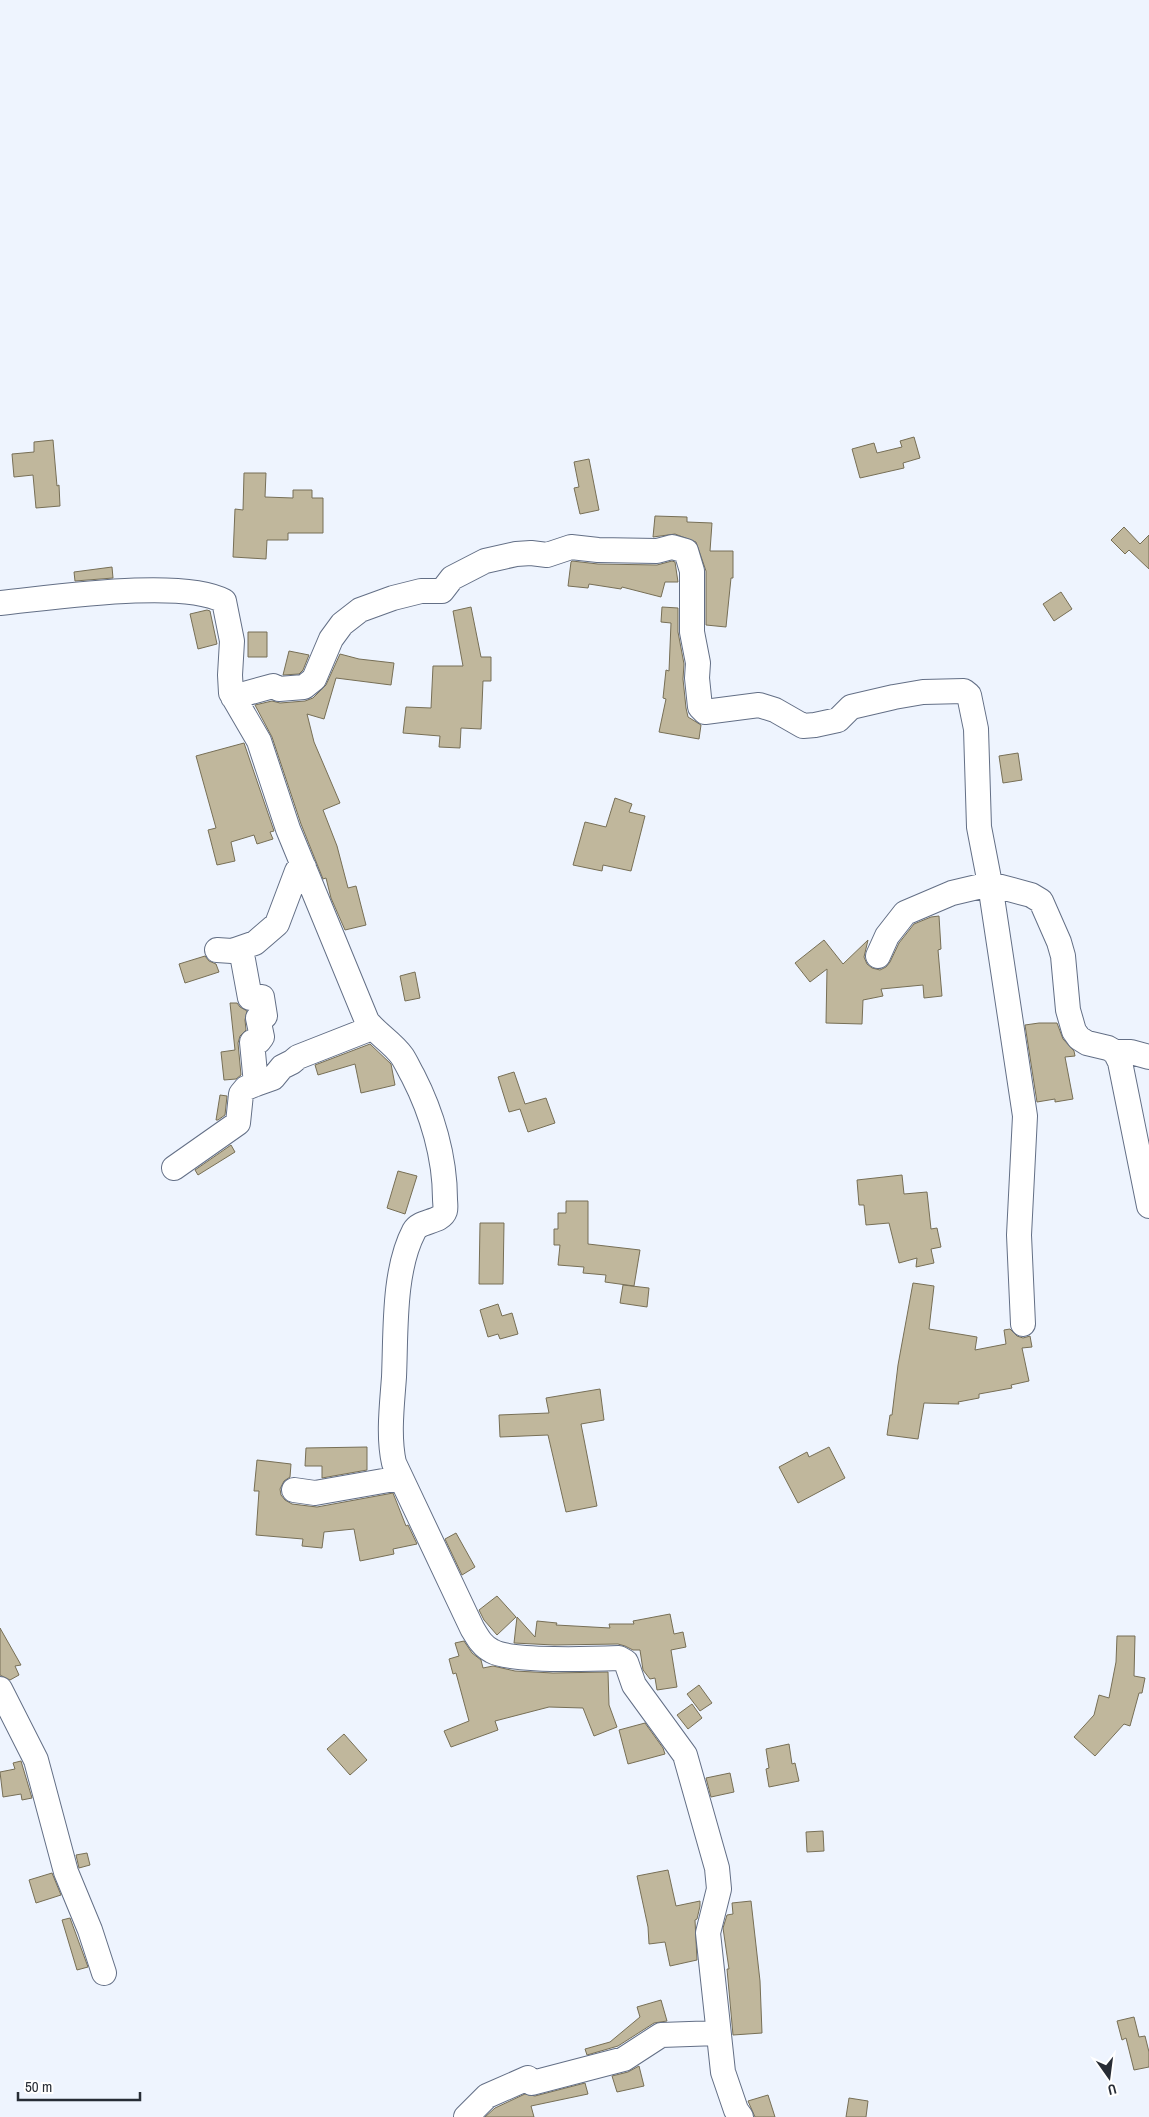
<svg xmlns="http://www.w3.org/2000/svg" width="1149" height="2117" font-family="'Archivo Narrow',sans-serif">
  <rect width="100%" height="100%" fill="#eef4fe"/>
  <!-- building -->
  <path fill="#c0b79c" stroke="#776f56" d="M914,437L920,458L903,463L904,468L860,478L852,449L874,443L877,453L902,447L900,441Z
    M53,440L57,486L59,485L60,506L36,508L33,475L14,477L12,454L34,452V442Z
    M589,459L599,510L580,514L574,488L579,487L574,462Z
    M244,473H266L265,497L293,498V490H312V498H323V533H288V540H267L266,559L233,557L235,509L243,510Z
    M655,516L687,517V522L712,523L710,551H733V578H731L726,627L706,625V571L696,542L675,534L653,537Z
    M1124,527L1140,544L1149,535V569L1129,550L1125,554L1111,540Z
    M672,561L675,562L678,582H665L661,597L622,587L621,589L589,584L588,588L568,586L571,562L572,561L598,564L657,565Z
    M112,567L113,578L75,581L74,572Z
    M1061,592L1072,609L1054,621L1043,604Z
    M471,607L481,657H491V681H483L481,729L461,728L460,748L439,747L440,736L403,733L406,707L431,708L433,666H463L453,611Z
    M662,607L678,608V632L684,664L683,679L686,708L688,717L701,725L699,739L659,732L666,699L663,698L666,670L669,671L671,623L661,622Z
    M207,610L210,611L217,644L198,649L190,614Z
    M248,632H267V657H248Z
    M289,651L309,655L303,670L299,674L283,675Z
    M340,654L359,659L394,663L391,685L336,678L324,719L307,714L314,742L340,803L323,810L337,846L348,888L356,886L366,925L345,930L331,898L326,878L323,879L301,824L272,737L255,705L272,701L280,703L305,701L313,698L326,685Z
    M244,743L274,831L270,832L273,839L257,844L254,835L231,842L235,861L217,865L208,830L216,828L196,756Z
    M1018,753L1022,780L1003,783L999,756Z
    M615,798L632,804L629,812L645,816L631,871L603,865L602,871L573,865L585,822L606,827Z
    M939,916L941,949L938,950L942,996L924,998L923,985L881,989L883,996L863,1000L862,1024L826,1023L827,969L810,982L795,963L824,940L843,964L868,940L864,957L867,964L872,968L880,970L886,967L890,962L899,943L914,924L931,917Z
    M205,956L209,961L216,964L219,972L185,983L179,964Z
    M415,972L420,998L405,1001L400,976Z
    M230,1003H237L240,1007L247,1011L245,1020L246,1030L240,1036L238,1043L241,1075L236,1079L224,1080L221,1052L235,1050Z
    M1039,1023H1057L1063,1039L1074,1051L1075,1056L1065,1057L1073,1099L1055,1102V1099L1037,1102L1025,1025Z
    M370,1044L391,1064L395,1085L361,1093L355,1064L318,1075L315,1065Z
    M514,1072L525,1104L546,1098L555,1123L528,1132L520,1109L509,1112L498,1077Z
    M220,1095L227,1096L225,1115L218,1120H216Z
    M231,1145L235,1152L198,1175L195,1170Z
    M398,1171L417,1176L405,1214L387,1208Z
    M902,1175L904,1194L927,1192L931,1229L937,1228L941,1247L931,1249L934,1263L916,1267L917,1258L899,1263L889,1223L866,1225L864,1205H859L857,1180Z
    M566,1201H588V1244L640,1250L634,1286L605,1282L606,1275L583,1273L584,1267L558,1265L560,1245H554V1229H558V1213H566Z
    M480,1223H504L503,1284H479Z
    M913,1283L934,1286L929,1329L977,1337L975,1350L1006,1344L1004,1330L1010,1329L1017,1336L1023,1338L1030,1336L1032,1347L1022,1348L1029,1381L1011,1385L1012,1388L979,1394V1398L958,1402L959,1404L924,1403L918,1439L887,1435L890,1415H892L898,1365Z
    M623,1285L649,1288L647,1307L620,1303Z
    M498,1304L502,1316L512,1313L518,1334L500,1339L498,1334L488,1337L480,1310Z
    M600,1389L604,1420L581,1424L597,1506L566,1512L548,1435L500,1437L499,1415L549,1413L546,1398Z
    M367,1447V1470L322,1478V1466H305L306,1448Z
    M829,1447L845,1478L798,1503L779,1467L807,1452L809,1457Z
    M257,1460L291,1464L290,1477L284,1481L280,1489L281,1495L285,1500L292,1504L317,1507L393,1493L406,1526L408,1525L417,1544L393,1549L394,1554L360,1561L354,1529L324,1532L322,1548L302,1546L303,1539L256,1535L259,1491H254Z
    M456,1533L475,1567L462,1575L445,1539Z
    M497,1596L516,1617L497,1635L484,1620L479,1610Z
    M670,1614L674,1634L683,1632L686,1647L671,1650L677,1687L657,1690L655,1678L650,1679L643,1670L640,1650H633L625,1646L618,1644L554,1645L514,1643L517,1617L535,1637L537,1621L557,1623L556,1625L610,1628L609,1624H634L633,1621Z
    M0,1628L21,1665L15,1666L19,1675L10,1680L0,1675Z
    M1117,1636H1135L1134,1676L1145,1678L1142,1693H1139L1130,1726L1124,1724L1095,1756L1074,1737L1094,1715L1099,1695L1109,1698L1116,1662Z
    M464,1641L472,1653L481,1660L483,1668L493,1666L515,1671L553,1673L608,1672L609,1705L617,1727L594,1736L583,1708L549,1707L495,1721L498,1730L451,1747L444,1731L469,1721L456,1673L453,1674L449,1659L459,1656L455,1643Z
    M699,1685L712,1703L700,1711L687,1694Z
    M692,1704L702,1718L688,1729L677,1715Z
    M645,1723L663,1748L665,1754L628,1764L619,1730Z
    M344,1734L367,1760L350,1775L327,1749Z
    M789,1744L792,1764L795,1763L799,1781L769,1787L766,1769L769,1768L766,1749Z
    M21,1761L32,1798L22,1800L21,1794L3,1797L0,1772L15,1769L13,1763Z
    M730,1773L734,1792L711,1797L706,1778Z
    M823,1831L824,1851L807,1852L806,1832Z
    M87,1853L90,1865L79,1868L76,1855Z
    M668,1870L676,1906L700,1901V1906L697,1919L695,1920L697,1960L670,1966L665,1942L649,1944L648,1927L637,1876Z
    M52,1873L61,1895L36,1903L29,1880Z
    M751,1901L760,1981L762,2033L733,2035L727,1969H729L723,1928L727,1915L733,1914L732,1903Z
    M70,1918L88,1967L77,1970L62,1920Z
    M661,2000L667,2021L654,2023L618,2046L587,2055L585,2049L610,2042L640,2017L637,2007Z
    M1134,2017L1139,2037L1145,2036L1149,2052V2067L1134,2070L1126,2038L1122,2040L1117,2021Z
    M639,2066L644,2086L617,2092L612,2076L628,2072Z
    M585,2083L588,2094L531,2106L534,2117H485L495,2108L525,2094L535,2096Z
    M768,2095L775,2117H755L748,2101Z
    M849,2098L868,2101L866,2117H846Z"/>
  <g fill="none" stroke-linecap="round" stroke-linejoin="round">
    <!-- minor casing -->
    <g stroke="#636f86" stroke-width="26">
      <path id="minor" d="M0,603C51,598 181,578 224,601L232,641L230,675L231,693L259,741L288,829L367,1021C377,1034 392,1042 402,1056C406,1062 409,1069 413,1076C432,1113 445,1157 445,1199C445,1202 446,1208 445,1211C441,1223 420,1220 414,1231C393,1271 396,1332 394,1377C392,1405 388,1436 394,1463L472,1628C478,1638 482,1646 492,1651C511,1662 594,1659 619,1658L626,1662L634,1685L685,1755L717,1868L719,1889L708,1933L723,2072L736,2110L741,2117
        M233,697L273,686L279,689L304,687L314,679L331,639L342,624L360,610L393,598L421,591H442L452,578L485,561L516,554L531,553L547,555L571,547L598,550L657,551L672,547L686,551L692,571V632L698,663L697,678L700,707L705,712L759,705L775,710L803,726L815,725L838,720L851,707L894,697L923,692L964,691L969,695L976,729L979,827L990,884L1025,1116L1019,1235L1023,1324
        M241,949L250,998L262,997L265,1016L258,1018L262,1037L259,1041L252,1042L256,1084
        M217,950L232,951L255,943L277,924L297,871L304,867
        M878,956L887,936L905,913L952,893L990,884L1031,895L1041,901L1059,942L1063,956L1068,1010L1074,1031L1079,1038L1087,1043L1108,1048L1115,1052L1120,1062L1149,1206
        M1115,1052H1131L1149,1057
        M174,1168L238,1123L241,1094L246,1088L256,1084L273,1078L282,1067L292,1062L298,1057L372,1028
        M294,1490L315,1493L400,1478
        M0,1689L36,1760L66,1872L90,1930L104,1973
        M466,2117L487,2096L528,2078L532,2083L624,2059L661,2035L718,2033"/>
    </g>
    <!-- minor -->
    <use href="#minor" stroke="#fff" stroke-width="24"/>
  </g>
  <!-- north arrow -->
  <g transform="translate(1109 2077) rotate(166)" stroke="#ffffff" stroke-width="4" paint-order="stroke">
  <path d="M0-4L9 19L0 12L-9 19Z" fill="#272c35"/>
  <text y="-8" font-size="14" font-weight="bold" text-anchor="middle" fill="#272c35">U</text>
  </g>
  <!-- scale -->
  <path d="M18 2092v8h122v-8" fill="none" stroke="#272c35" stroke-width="2.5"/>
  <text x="25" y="2092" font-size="15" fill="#272c35" stroke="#ffffff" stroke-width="4" paint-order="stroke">50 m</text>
</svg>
